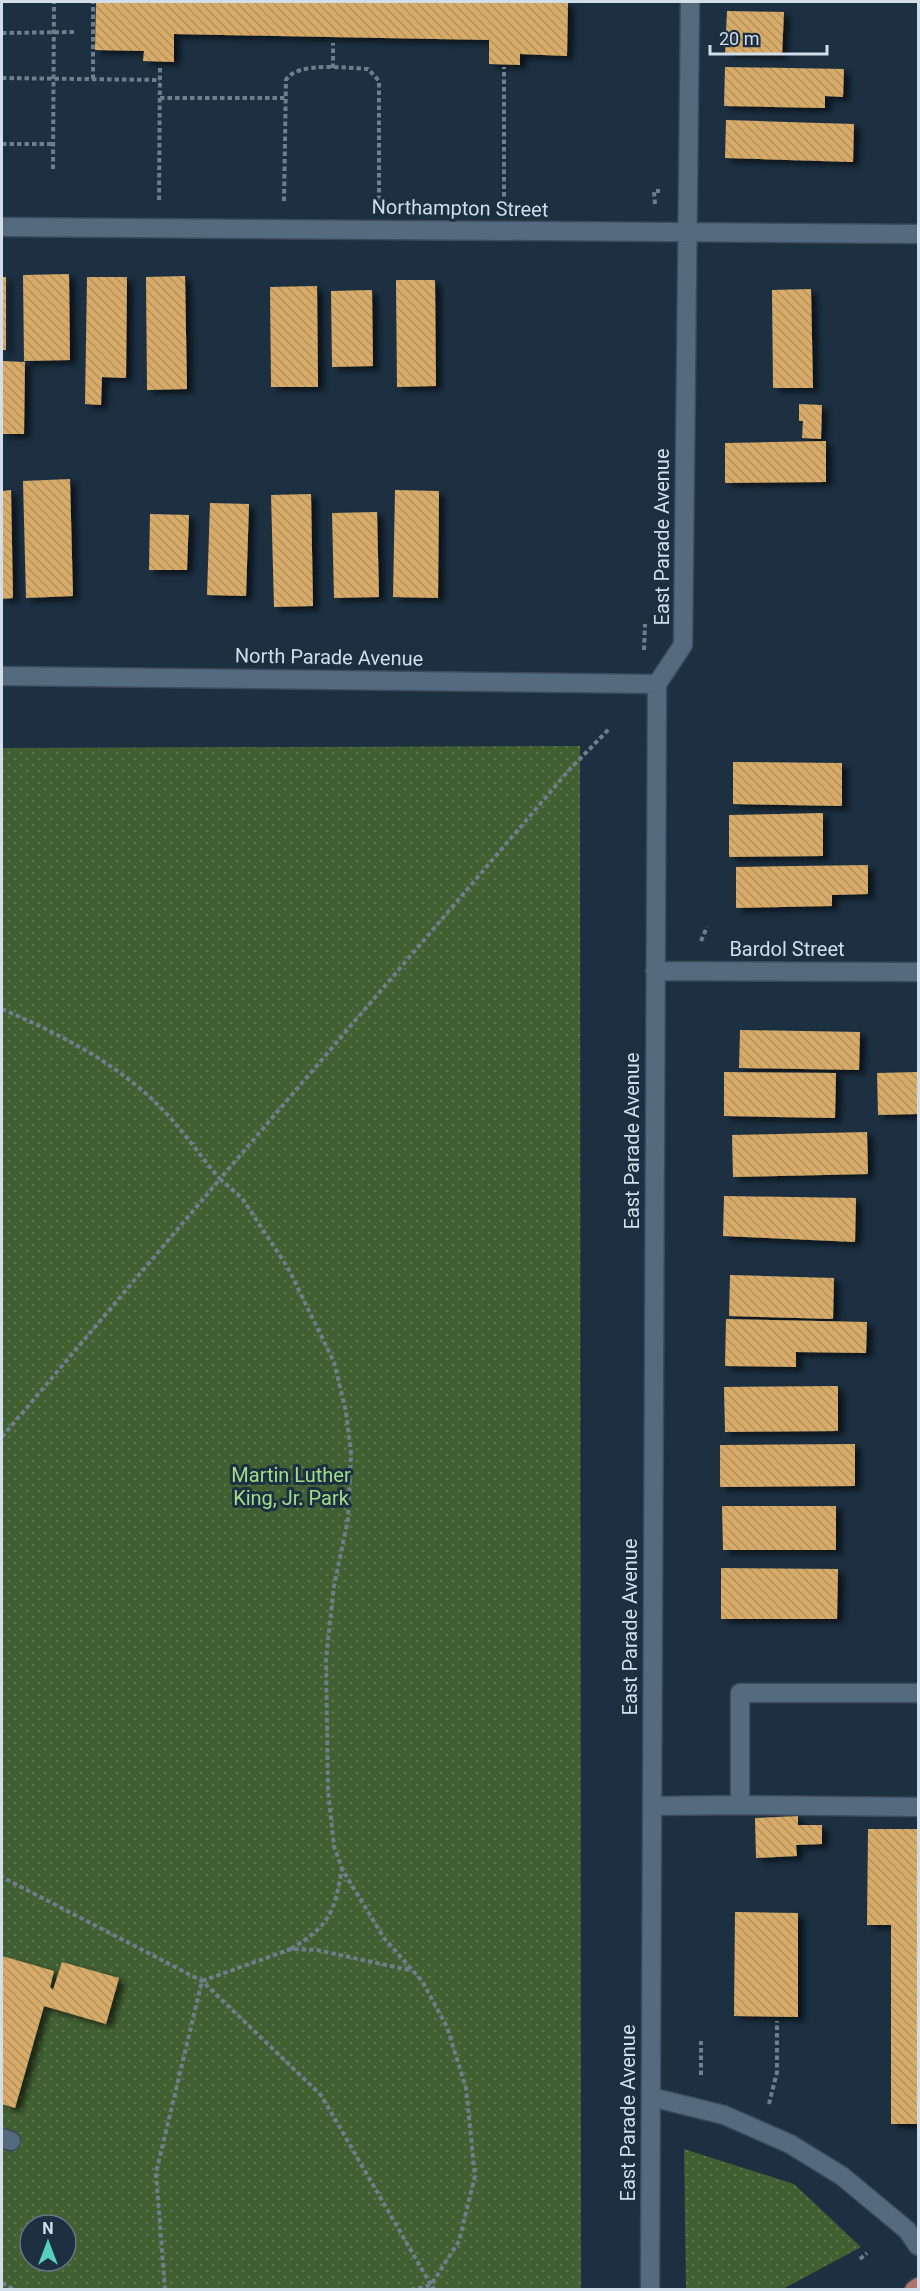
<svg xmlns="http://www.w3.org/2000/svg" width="920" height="2291" font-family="Roboto,sans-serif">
  <defs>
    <pattern id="park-dots" width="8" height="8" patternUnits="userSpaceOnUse" patternTransform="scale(1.5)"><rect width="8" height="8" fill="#416032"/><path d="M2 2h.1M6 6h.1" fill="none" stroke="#5c7650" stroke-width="1.8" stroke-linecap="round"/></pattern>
    <pattern id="building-back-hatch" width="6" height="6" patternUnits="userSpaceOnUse" patternTransform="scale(1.5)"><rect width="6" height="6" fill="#d8ac67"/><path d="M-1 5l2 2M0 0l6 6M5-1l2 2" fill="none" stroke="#b2925f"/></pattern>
    <filter id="shadow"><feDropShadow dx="6" dy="4" stdDeviation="3" flood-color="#0009"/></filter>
  </defs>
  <rect width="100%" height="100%" fill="#1c3042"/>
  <!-- park -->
  <path fill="url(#park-dots)" fill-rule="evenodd" d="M580,746L581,2289H2V748ZM30,2225H66V2261H30Z
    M684,2149L794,2184L861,2247L783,2289H686Z"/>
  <!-- building -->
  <path fill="url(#building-back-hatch)" filter="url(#shadow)" d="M96,2H568L567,56L520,54V65L489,64V40L174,34V62L143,61L144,51L95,50Z
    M727,11L784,12L782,55L725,53Z
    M725,67L844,69L843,97L825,96V108L724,106Z
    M726,120L854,124L853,162L725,158Z
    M69,274L70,360L24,361L23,275Z
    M185,276L187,389L147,390L146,277Z
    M2,277H6V350H2Z
    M87,277H127L126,378L102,377L101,405L85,404Z
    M396,280H435L436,386L397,387Z
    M317,286L318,387H271L270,287Z
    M811,289L813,388H773L772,290Z
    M372,290L373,366L332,367L331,291Z
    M2,361L25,362L24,434H2Z
    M799,404L822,405L821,439L802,438L803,421H799Z
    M826,441V482L725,483V443Z
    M70,479L73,596L26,598L23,481Z
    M11,490L13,598L2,599V491Z
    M395,490L439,491L438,598L393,597Z
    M311,494L313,606L274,607L271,495Z
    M210,503L249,504L246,596L207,595Z
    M377,512L379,597L334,598L332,513Z
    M150,514L189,515L187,570H149Z
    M733,762L842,763V806L733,804Z
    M823,813V856L729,857V815Z
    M868,865V894L832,895V906L736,908V867Z
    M740,1030L860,1032L859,1070L739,1068Z
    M724,1072L836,1073L835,1118L724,1116Z
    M918,1072V1114L878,1115L877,1073Z
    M867,1132L868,1174L733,1177L732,1135Z
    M724,1196L856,1198L855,1242L723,1236Z
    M730,1275L834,1278L833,1319L729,1316Z
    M726,1319L867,1322L866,1353L796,1352V1367L725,1366Z
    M838,1386V1431L725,1432L724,1387Z
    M855,1444V1486L720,1487V1445Z
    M722,1506H836V1550H723Z
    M721,1568L838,1569L837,1619H721Z
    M798,1816V1825H822V1844L796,1845L797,1856L756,1858L755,1818Z
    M868,1829H918V2124H891V1925H867Z
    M735,1912L798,1913V2017L734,2016Z
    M2,1956L54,1971L50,1987L53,1990L62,1962L119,1978L106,2024L44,2006L15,2108L2,2104Z"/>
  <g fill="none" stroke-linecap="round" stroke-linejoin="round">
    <!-- minor casing -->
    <g stroke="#3a4b5a" stroke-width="21">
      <path id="minor" d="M2,227L918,234
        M2,676L657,684
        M655,971L918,972
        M918,1693H740V1805L918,1807
        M652,1806L740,1805
        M651,2097L724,2115L790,2144L842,2176L907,2230L918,2246
        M2,2138L11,2141
        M650,2290L657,684L683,645L690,2"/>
    </g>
    <!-- major casing -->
    <g stroke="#3a4b5a" stroke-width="21">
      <path id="major" d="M914,2290L918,2287"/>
    </g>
    <!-- path -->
    <path stroke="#6d7e8d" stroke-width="4" stroke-dasharray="4.5 3" stroke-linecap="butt" d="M2,33L74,32
      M333,68V43
      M2,78L160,80
      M93,79V2
      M160,98H285
      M2,144H53
      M53,169L54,2
      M159,200L160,65
      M284,201L286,80C297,61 347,68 368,69L379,81V202
      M504,204V67
      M655,204L654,191H660
      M644,650L645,624
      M701,941L707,927
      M2,1009C61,1035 118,1063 164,1111C184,1132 201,1157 220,1179L570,769L609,729
      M2,1437L220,1179L242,1198L288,1268L334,1362L346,1412L351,1453L348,1519L334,1586L326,1659L328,1791L334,1846L342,1869L384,1938L422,1981L447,2027L466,2088L475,2176L459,2241L431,2285L321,2095L202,1981L2,1877
      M291,1949C330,1925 334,1913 342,1869
      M701,2075V2041
      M769,2104L777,2072V2021
      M860,2259L867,2253
      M2,2283L15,2290
      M165,2290L156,2173L202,1981L291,1949L317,1950L409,1970
      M411,2290L431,2285L435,2290"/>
    <!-- minor -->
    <use href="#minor" stroke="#546a7f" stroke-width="18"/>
    <!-- major -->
    <use href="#major" stroke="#ac746b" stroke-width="18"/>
  </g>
  <g text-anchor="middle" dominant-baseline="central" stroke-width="6" stroke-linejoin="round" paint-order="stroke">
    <!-- street labels -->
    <g font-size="20" fill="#d2deea" stroke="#1c3042">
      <text transform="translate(460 208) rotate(1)">Northampton Street</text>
      <text transform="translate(662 537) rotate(-90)">East Parade Avenue</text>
      <text transform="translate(329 657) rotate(1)">North Parade Avenue</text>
      <text x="787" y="949">Bardol Street</text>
      <text transform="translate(632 1141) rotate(-90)">East Parade Avenue</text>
      <text transform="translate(630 1627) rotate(-90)">East Parade Avenue</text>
      <text transform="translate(628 2113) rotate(-90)">East Parade Avenue</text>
    </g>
    <!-- park labels -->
    <g font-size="20" fill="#a2de87" stroke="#1c3042">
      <text x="291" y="1475">Martin Luther<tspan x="291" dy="23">King, Jr. Park</tspan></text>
    </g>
  </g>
  <!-- border -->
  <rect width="920" height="2291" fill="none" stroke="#d2deea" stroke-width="6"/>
  <!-- north arrow -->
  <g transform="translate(48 2243)"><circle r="28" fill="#1c3042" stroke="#657685" stroke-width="1.5"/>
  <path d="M0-4.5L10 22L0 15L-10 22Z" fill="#57cec2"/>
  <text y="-9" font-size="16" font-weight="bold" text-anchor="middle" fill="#d2deea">N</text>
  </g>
  <!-- scale -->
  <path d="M710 45v9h117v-9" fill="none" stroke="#d2deea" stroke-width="3"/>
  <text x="719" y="45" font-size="18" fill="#d2deea" stroke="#1c3042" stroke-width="4.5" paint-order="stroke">20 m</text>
</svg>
